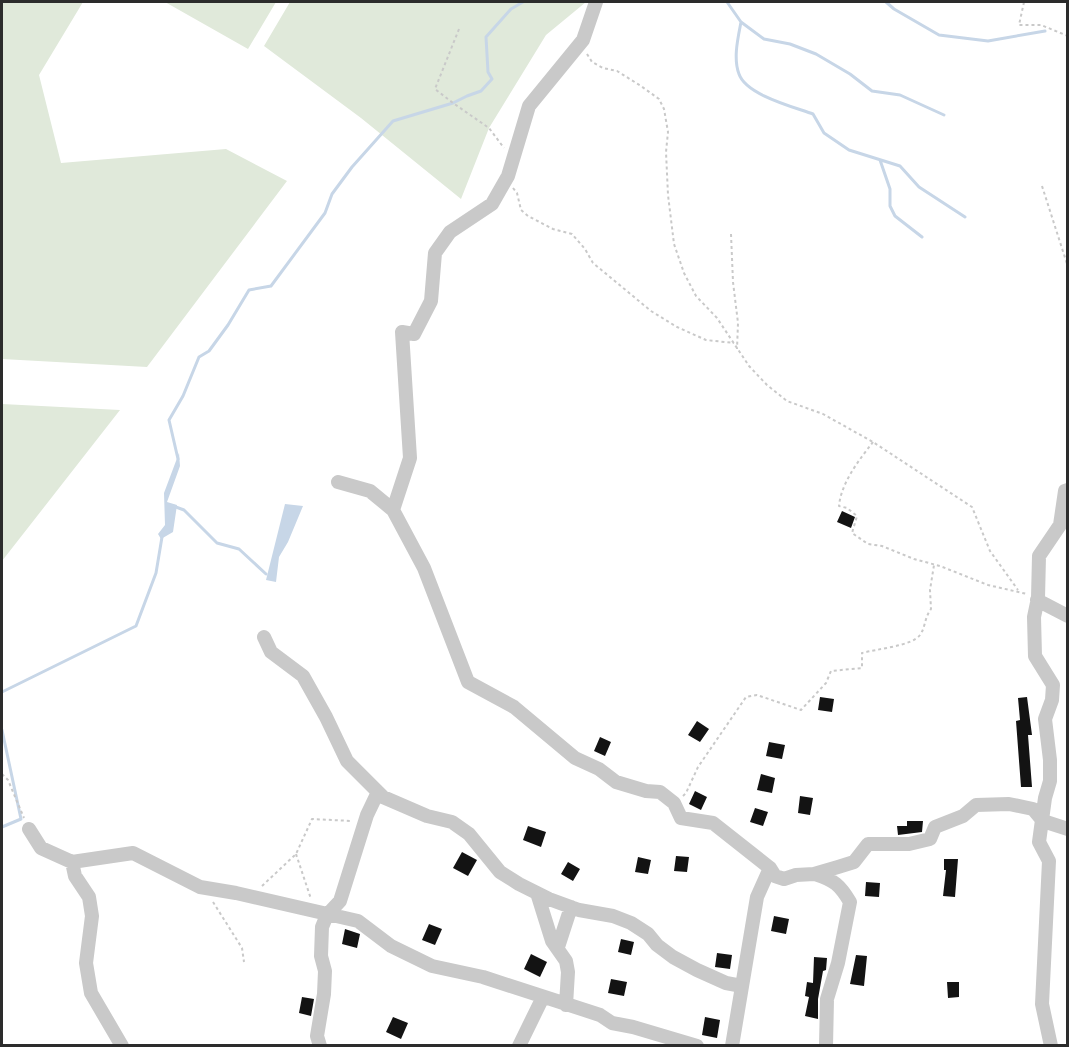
<svg xmlns="http://www.w3.org/2000/svg" width="1069" height="1047" font-family="'Fira Sans',sans-serif">
  <rect width="100%" height="100%" fill="#fff"/>
  <!-- green -->
  <path fill="#e0e9da" d="M2,2H83L39,75L61,163L226,149L287,181L147,367L2,359Z
    M165,2H276L248,49Z
    M290,2H586L546,35L489,128L461,199L361,118L264,46Z
    M2,404L120,410L2,561Z"/>
  <!-- water -->
  <path fill="#c7d6e7" d="M179,453L180,466L167,502L177,505L173,532L161,539L158,534L165,525L164,493Z
    M285,504L303,506L288,542L279,557L276,582L266,580Z"/>
  <g fill="none" stroke-linecap="round" stroke-linejoin="round">
    <!-- stream -->
    <path stroke="#c7d6e7" stroke-width="3" d="M727,2L741,22C738,38 733,58 739,74C746,95 794,107 813,114L824,133L849,150L900,166L919,187L965,217
      M886,2L894,9L939,35L988,41L1045,31
      M741,22L764,39L790,44L816,54L850,74L872,91L900,95L944,115
      M880,160L890,189V206L895,216L922,237
      M178,459L169,420L183,396L199,357L209,351L228,325L249,290L271,286L325,213L332,194L352,167L393,121L453,103L467,96L481,91L492,79L488,72L486,37L511,9L523,2
      M173,506L184,510L217,543L239,549L266,574
      M2,692L136,626L156,573L162,537
      M2,730L21,819L2,827"/>
  </g>
  <!-- building -->
  <path fill="#131313" d="M842,511L855,517L851,528L837,522Z
    M820,697L834,699L832,712L818,710Z
    M1027,697L1032,735H1028L1032,787H1021L1016,721L1020,720L1018,698Z
    M697,721L709,729L700,742L688,735Z
    M600,737L611,742L605,756L594,751Z
    M769,742L785,745L782,759L766,756Z
    M761,774L775,778L772,793L757,790Z
    M695,791L707,797L701,810L689,804Z
    M800,796L813,798L810,815L798,813Z
    M755,808L768,812L763,826L750,822Z
    M907,821H923L922,832L898,835L897,826H907Z
    M528,826L546,832L541,847L523,840Z
    M462,852L477,860L468,876L453,868Z
    M676,856L689,857L687,872L674,871Z
    M638,857L651,860L648,874L635,872Z
    M944,859H958L955,897L943,896L946,870H944Z
    M568,862L580,869L573,881L561,874Z
    M866,882L880,883L879,897L865,896Z
    M774,916L789,919L786,934L771,931Z
    M429,924L442,929L435,945L422,940Z
    M345,929L360,934L357,948L342,944Z
    M621,939L634,942L631,955L618,952Z
    M717,953L732,955L730,969L715,967Z
    M531,954L547,962L540,977L524,969Z
    M856,955L867,956L864,986L850,984Z
    M814,957L827,958L826,970L823,971L818,999V1019L805,1016L809,997L805,996L807,982L813,983Z
    M611,979L627,982L624,996L608,993Z
    M947,982H959V997L948,998Z
    M302,997L314,999L311,1016L299,1013Z
    M393,1017L408,1023L401,1039L386,1032Z
    M705,1017L720,1020L717,1038L702,1035Z"/>
  <g fill="none" stroke-linecap="round" stroke-linejoin="round">
    <!-- path -->
    <path stroke="#c9c9c9" stroke-width="2" stroke-dasharray="3 3" stroke-linecap="butt" d="M1024,2L1019,25H1041L1068,36
      M459,29L435,89L453,103L489,128L504,148
      M587,54L592,62L603,68L617,71L641,86L659,99L664,109L668,132L666,152L668,195L674,244L684,273L696,296L717,318L749,366L767,385L787,401L823,414L873,442L972,507L990,551L1018,590
      M1042,186L1068,267
      M513,188L517,193L521,210L528,216L553,229L572,234L585,249L593,263L651,311L677,327L706,340L734,343
      M731,234L733,282L738,323L737,349
      M873,442C859,460 841,483 839,506L847,508L857,516L852,533L868,544L882,546L914,559L940,566L988,585L1027,594
      M2,774L8,780L24,818
      M683,796L686,793L698,767L746,697L757,695L801,710L826,683L831,671L862,668V653C876,649 912,646 920,635C926,626 924,619 931,609L930,590L934,565
      M296,854L311,899
      M262,886L296,854L312,819L352,821
      M213,902L242,948L244,962"/>
    <!-- minor -->
    <path stroke="#c9c9c9" stroke-width="14" d="M596,2L583,40L529,106L508,176L492,204L450,232L435,253L431,301L414,334L402,332L410,458L393,510L424,568L468,682L514,707L575,758L599,769L616,782L646,791L660,792L674,803L681,818L713,823L770,868L775,876L784,879L796,875L814,874L838,867L854,862L868,844H909L930,839L935,827L963,816L976,805L1009,804L1033,809L1043,821L1068,829
      M338,482L370,491L393,510
      M1037,600L1068,616
      M264,637L271,652L303,676L326,717L347,761L383,797L427,816L452,822L469,834L500,872L519,884L549,899L579,910L613,916L631,923L648,934L657,945L673,957L697,970L726,983L742,986
      M29,829L41,848L72,862L133,853L200,887L236,893L358,921L391,946L432,966L483,977L600,1015L612,1023L633,1027L697,1046
      M72,862L75,876L89,897L92,916L86,963L91,993L122,1046
      M815,874C834,880 840,885 850,902L838,963L827,999L826,1046
      M537,893L552,941L566,961L568,972L566,1005
      M558,947L571,907
      M320,1046L317,1036L324,994L325,971L321,956L322,927L327,915L340,901L367,815L378,792
      M519,1046L543,997
      M732,1046L757,897L770,868
      M1051,1046L1042,1004L1049,861L1039,842L1045,798L1050,781V760L1045,719L1052,700L1053,685L1035,656L1034,617L1038,598L1039,556L1060,525L1065,491L1068,490"/>
  </g>
  <!-- border -->
  <rect width="1069" height="1047" fill="none" stroke="#2c2c2c" stroke-width="6"/>
</svg>
